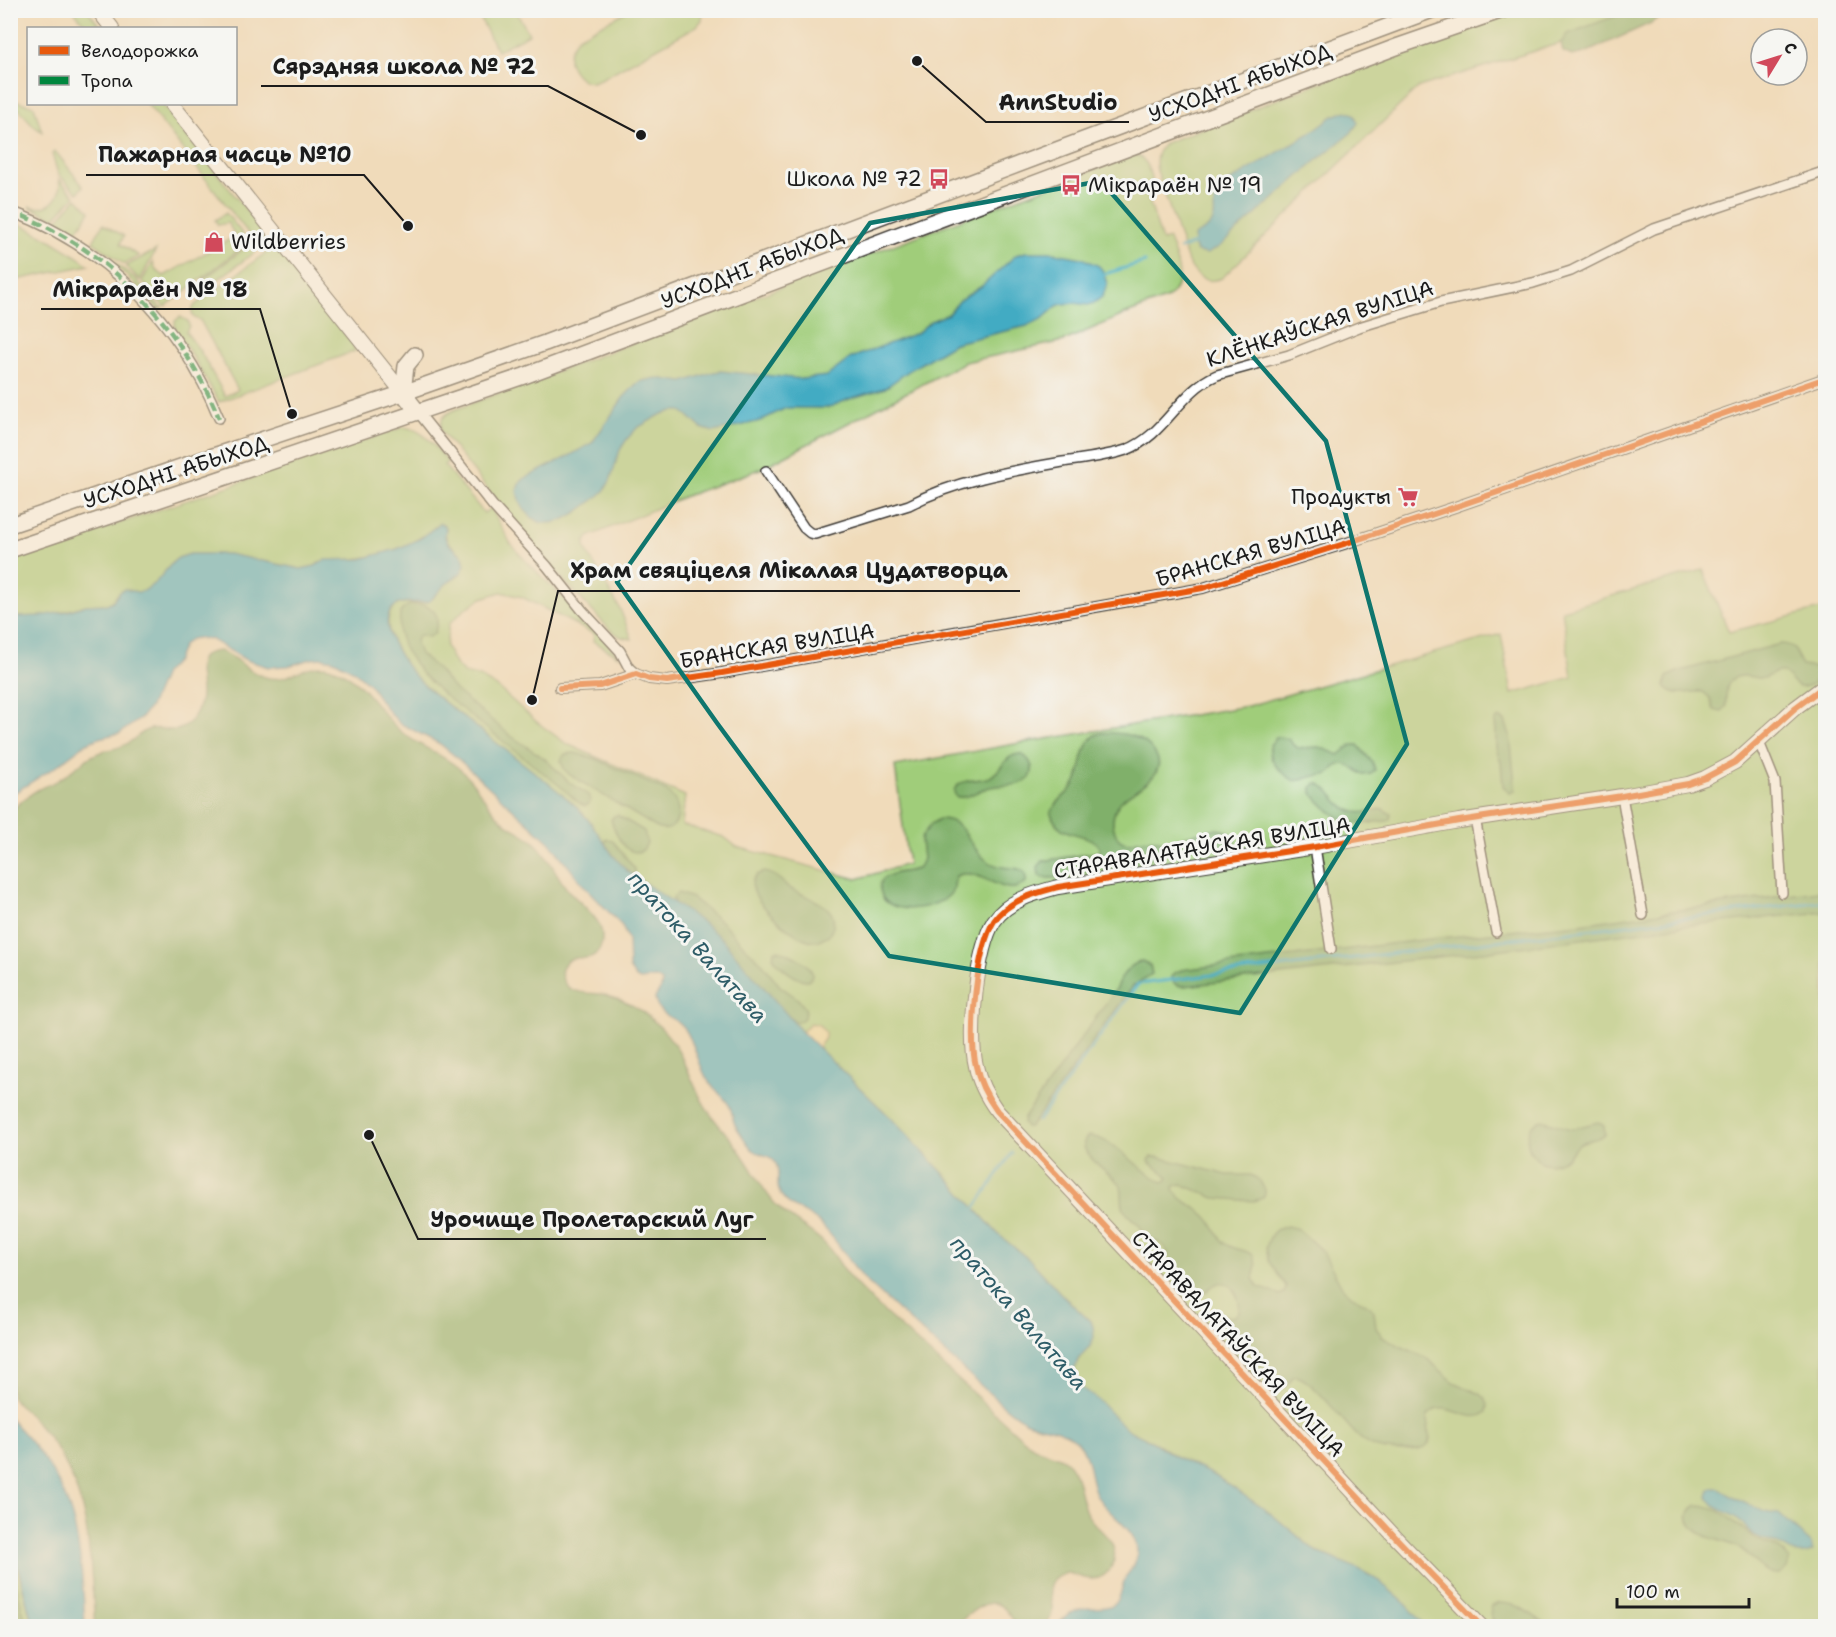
<svg xmlns="http://www.w3.org/2000/svg" width="1836" height="1637" font-family="'Shantell Sans',sans-serif">
  <rect width="100%" height="100%" fill="#f6f6f2"/>
  <filter id="ink" filterUnits="userSpaceOnUse"><feTurbulence type="fractalNoise" baseFrequency=".0167" numOctaves="2"/><feDisplacementMap in="SourceGraphic" scale="12" xChannelSelector="R" yChannelSelector="G"/><feConvolveMatrix kernelMatrix="1 2 1 2 8 2 1 2 1" color-interpolation-filters="sRGB"/></filter>
  <filter id="wash" filterUnits="userSpaceOnUse"><feTurbulence type="fractalNoise" baseFrequency=".008" numOctaves="4" result="noise"/><feDisplacementMap in="SourceGraphic" scale="24" xChannelSelector="R" yChannelSelector="G"/><feGaussianBlur stdDeviation="1.35" result="paint"/><feColorMatrix in="noise" values="0 0 0 0 0 0 0 0 0 0 0 0 0 0 0 0 0 1.4 0 .05"/><feComposite in="paint" operator="in"/></filter>
  <g filter="url(#wash)">
    <rect width="100%" height="100%" fill="#f0dbba"/>
    <!-- green -->
    <path fill="#a0cd7a" stroke="#5e744b" stroke-width="1.5" d="M629,10L703,12L702,20L697,26L601,79C600,79 593,82 592,82C577,82 565,63 570,50C572,45 575,41 578,37Z
      M1524,10L1663,11L1419,87L1222,278C1206,285 1196,277 1188,262L1157,171C1155,159 1156,152 1165,143L1416,45Z
      M74,11H88L102,28H88Z
      M485,11H516L529,34L497,51L478,14Z
      M10,99L34,106L42,132L34,126Z
      M147,104H162L267,236L268,241L261,247H259Z
      M55,151L83,186L78,193L58,174L52,154Z
      M1133,155L1141,157L1147,164L1153,184L1145,188L1162,241L1169,239C1176,260 1188,281 1168,298L1121,316L1064,341L965,362L760,469L683,497L590,536L585,542V548L620,609L632,639L621,637L610,630L541,556L441,431C440,419 443,415 454,410Z
      M59,179L75,196L54,218L30,207L29,206C48,212 63,199 59,179Z
      M77,198L90,211L77,231L57,220Z
      M226,213L249,242L166,306H164L142,281L153,262L156,270L164,276L234,237L235,235L228,223L218,225L215,220Z
      M11,220C39,232 64,247 89,265L11,281Z
      M103,224L124,236L120,244L139,256L124,264L93,242Z
      M83,239L135,278L162,309H158L126,275L86,244Z
      M250,244L255,250V252L209,286L207,285L204,279Z
      M271,249L278,250L353,344L355,351L219,402L193,357L175,330V321L180,317L188,321L189,326L186,332L200,351L225,396L238,390L200,320C191,319 190,311 195,305Z
      M156,250L140,280L126,266Z
      M404,427C424,429 435,447 448,462L444,465L484,513L491,508L511,544L524,559L593,627L620,657L593,641L594,634L522,597L501,592L482,598L465,609L449,624L446,646L455,664L464,673L480,677L497,687L538,723L567,744L685,796L682,825L724,837L737,847L857,879L908,864L895,766L1009,745L1248,706L1501,634L1512,694L1572,677L1562,610L1703,570L1729,632L1825,608V1626H1426L1397,1596L1370,1575L1317,1552L1270,1513L1217,1477L1178,1458L1159,1445L1132,1432L1121,1425L1106,1409L1078,1385L1074,1378V1370L1077,1362L1090,1346V1321L1063,1296L1032,1262L999,1235L946,1176L890,1117L802,1032L684,910L655,892L627,871L612,854L591,823L576,806C542,778 507,751 473,724C452,708 431,693 413,674C402,661 382,631 390,613C397,596 414,606 426,602C435,599 439,589 446,584C451,580 456,577 461,573L460,553C452,546 443,541 446,529L437,525C405,554 361,560 320,562L315,566L301,569L228,554H190L178,558L173,562L156,582L144,591L137,592L128,590L119,593L113,601L107,604L86,605L51,615L31,617H11L10,560Z
      M10,1540L33,1626H11Z"/>
    <!-- forest -->
    <path fill="#80b06a" stroke="#4e6643" stroke-width="1.5" d="M1629,11H1668L1651,23L1585,53L1572,56L1563,52L1561,43L1567,34Z
      M409,605C431,602 443,613 434,634L428,637L420,635L417,637L416,644L420,654L435,667L456,691L511,736L544,758L569,782L588,795L591,800L588,805L585,806L579,803L560,786L444,695L422,674L405,650L399,633L400,613L402,610Z
      M1780,644C1799,644 1794,655 1802,666L1817,668L1820,674C1817,683 1808,688 1799,687C1792,684 1788,674 1781,672C1775,670 1770,677 1764,678C1757,679 1751,676 1745,676C1724,675 1726,693 1726,707L1721,712L1714,710L1709,697L1703,692C1688,690 1676,699 1665,686L1667,677L1677,672Z
      M219,651C238,656 249,675 269,678C296,682 307,655 340,671C366,684 378,711 399,730C416,745 438,752 456,766C475,780 484,802 500,818C510,829 524,832 534,842C549,855 555,874 567,889C577,901 591,910 599,924C605,937 603,955 587,958C582,958 576,957 571,959C563,962 559,972 563,980C569,996 592,992 605,995C612,997 619,999 625,1002C638,1007 649,1016 659,1026C687,1052 691,1091 715,1120C723,1131 734,1141 741,1153C753,1170 762,1189 776,1205C790,1221 811,1229 825,1244C835,1254 841,1267 850,1278C857,1286 865,1293 872,1301L1021,1437C1026,1441 1030,1445 1036,1448C1047,1454 1060,1454 1069,1464C1080,1477 1079,1497 1086,1512C1093,1526 1106,1532 1112,1544C1119,1558 1110,1578 1093,1579C1084,1580 1075,1574 1067,1573C1038,1583 1054,1594 1052,1613C1051,1618 1048,1622 1046,1626H1016C997,1586 979,1607 954,1626H95C90,1566 92,1501 56,1448C44,1429 27,1413 11,1397V811C19,803 28,795 39,789C46,785 54,783 60,779C73,771 83,759 98,753C108,749 119,749 128,743C135,739 140,733 147,730C159,725 172,734 182,728C194,722 201,705 201,693C201,673 190,653 219,651Z
      M1499,718L1505,721L1510,735L1515,785V791L1510,793L1503,786L1501,762L1496,748V733L1495,721Z
      M1101,733C1122,732 1147,736 1157,757C1160,763 1159,768 1155,774C1143,792 1112,794 1113,824C1114,830 1116,837 1120,840C1127,846 1134,841 1142,840C1151,838 1160,842 1169,841C1186,840 1224,815 1236,841L1234,846L1227,848L1193,845L1180,852L1159,853L1146,860L1119,864L1055,878H1044L1039,875L1038,867L1043,861L1098,852L1100,849C1091,829 1058,841 1051,813C1056,799 1071,794 1077,780C1084,763 1081,739 1101,733Z
      M1280,737L1289,739L1293,745L1298,748L1319,747L1339,755L1352,745H1358L1373,763L1375,770L1371,774L1364,775C1357,771 1351,764 1343,764C1335,764 1334,771 1328,774C1324,776 1318,775 1314,776C1296,781 1296,785 1280,770C1272,763 1269,755 1270,745L1276,738Z
      M575,753L596,759L666,791C671,795 676,800 677,806C681,821 672,834 657,828L570,775L564,769L561,760L565,754Z
      M1020,754C1031,758 1035,769 1030,778C1017,789 1002,783 987,788C976,791 965,801 955,796L954,790C961,777 978,782 990,777C1003,770 1004,755 1020,754Z
      M1317,783C1332,787 1335,807 1355,812C1364,814 1374,810 1383,809L1391,814L1390,819L1388,821C1380,821 1372,823 1364,824C1342,825 1325,809 1312,793V787Z
      M617,815L644,831L647,843L643,850C625,859 616,834 611,820L614,816Z
      M939,819C966,818 968,847 986,860C991,864 997,866 1003,867C1015,869 1027,866 1026,882C1005,903 980,864 956,876C954,881 955,886 953,890C943,910 886,918 881,893C879,888 880,883 883,879C891,871 909,873 919,868L923,859L921,840L922,836L931,824Z
      M606,839L613,841L635,869V874H631L619,863L605,844Z
      M763,872C779,874 780,882 791,889C809,899 847,907 829,935L817,941C812,941 807,940 803,938C788,932 728,884 763,872Z
      M1825,890V912L1681,926L1482,952L1184,986C1176,986 1170,983 1173,974L1181,970L1430,939L1579,924Z
      M678,893L692,898L723,923L745,947L762,963L780,986L798,999L805,1008L806,1013L803,1019C797,1024 793,1020 787,1016L722,940L702,922L674,903L673,897Z
      M776,950C784,950 806,961 810,969C813,973 812,974 811,978L808,980C796,981 780,967 773,957L774,952Z
      M1142,961L1150,965L1152,974L1133,986L1033,1123L1029,1127H1026L1023,1123L1024,1118L1117,988C1121,976 1129,965 1142,961Z
      M1542,1120L1571,1129L1598,1122L1604,1126L1605,1134C1597,1141 1587,1139 1579,1144C1573,1148 1572,1155 1566,1158C1531,1181 1513,1127 1542,1120Z
      M1088,1136C1114,1137 1140,1173 1163,1182L1167,1180L1168,1176L1150,1163L1149,1160L1152,1157H1158L1227,1175H1251L1260,1181L1265,1190V1194L1263,1198L1254,1201L1215,1198L1181,1184L1175,1186L1174,1189C1180,1202 1198,1207 1207,1217C1215,1225 1217,1238 1226,1244C1235,1250 1245,1249 1253,1255L1256,1265L1253,1279L1258,1287L1280,1295L1285,1292L1286,1286L1269,1262L1266,1247L1271,1235L1276,1230L1287,1226L1298,1229L1323,1252L1342,1287L1352,1296L1365,1303L1374,1311L1376,1328L1382,1336L1400,1346L1425,1357L1454,1382L1480,1394L1484,1397L1488,1405L1487,1412C1469,1428 1443,1394 1427,1417C1426,1425 1433,1437 1428,1445C1421,1454 1387,1451 1377,1448C1371,1446 1366,1443 1361,1439C1345,1426 1312,1376 1294,1376L1284,1389L1280,1390L1271,1386L1219,1329L1216,1324L1217,1316L1220,1314L1232,1317L1238,1314C1243,1303 1233,1281 1220,1283C1207,1284 1204,1303 1188,1296C1173,1288 1174,1265 1167,1251C1163,1242 1156,1243 1149,1238C1144,1235 1142,1228 1138,1224C1134,1219 1128,1217 1125,1211C1120,1203 1124,1193 1120,1184C1112,1174 1071,1151 1088,1136Z
      M1697,1505C1723,1506 1735,1525 1754,1537C1765,1545 1783,1546 1789,1560L1787,1568L1779,1574C1762,1575 1754,1557 1741,1549C1726,1539 1695,1540 1689,1520C1687,1513 1691,1508 1697,1505Z
      M11,1565L27,1626H11Z
      M1499,1603C1521,1603 1532,1616 1549,1626C1536,1627 1480,1633 1492,1606Z"/>
    <!-- sand -->
    <path fill="#eeda9e" stroke="#857b5d" stroke-width="1.5" d="M810,1023L819,1025L825,1032V1038L818,1048L802,1032Z"/>
    <!-- water -->
    <path fill="#43abc3" stroke="#306470" stroke-width="1.5" d="M1346,111L1354,114L1358,123L1351,133L1322,156L1219,247L1207,254L1197,252L1194,247V236C1200,232 1207,230 1211,224C1219,213 1209,202 1217,189L1310,133L1333,116Z
      M1050,252L1082,258L1099,266L1103,271L1107,284L1103,296L1094,303L1088,305L1075,303L1062,304L1057,306L1042,319L1027,326L955,343L910,370L885,388L852,398L827,408H786L760,421L714,432L701,428L687,415L681,411H673L662,414L637,428L627,439L620,450L610,481L604,491L595,499L577,512L563,520L552,523H541L532,518L524,509L519,500L517,491L519,484L525,478L569,456L592,443L623,398L636,384L642,381L656,378L683,382L713,372L721,371L802,379L827,376L851,358L917,333L931,321L948,314L961,299L982,286L1016,255L1026,252Z
      M440,523L443,524L446,527L445,537L449,544L463,556L465,565L461,573L445,585L430,601C417,605 401,597 391,610C378,627 403,663 415,676C432,694 452,708 471,723C506,751 543,777 576,806L591,823L612,854L627,871L702,922L722,939L802,1032L890,1117L946,1176L999,1235L1032,1262L1063,1296L1090,1321L1093,1326L1094,1337L1090,1346L1079,1358L1075,1367L1074,1378L1078,1385L1098,1400L1126,1429L1153,1442L1178,1458L1217,1477L1270,1513L1317,1552L1359,1569L1379,1581L1406,1604L1426,1626H1057C1062,1619 1069,1613 1078,1610C1091,1605 1107,1612 1117,1601C1122,1595 1121,1586 1125,1579C1128,1572 1134,1567 1136,1559C1143,1530 1109,1518 1097,1496C1087,1477 1092,1452 1073,1438C1060,1428 1045,1428 1030,1423C1018,1419 1009,1410 1000,1403L866,1281C849,1263 836,1237 817,1221C806,1211 789,1208 781,1195C774,1185 781,1174 776,1164C771,1154 761,1156 753,1150C749,1147 741,1134 737,1128C732,1122 733,1114 730,1107C725,1096 713,1090 707,1079C698,1063 695,1044 685,1029C676,1016 657,1018 655,998L661,988L662,982L656,978L640,980L636,978L629,968L628,940L622,926L584,886L550,843L456,757L440,744L399,723L384,706L370,685L354,671L334,660L322,658L311,659L288,666L268,667L246,660L210,639L197,638L191,639L183,645L177,660L164,674L150,707L140,719L120,733L99,738L87,743L54,768L11,795V617L41,616L68,611L86,605L107,604L113,601L119,593L124,589L137,592L144,591L156,582L173,562L178,558L190,554H228L301,569L315,566L325,560L361,559L397,549L421,538Z
      M10,1419C31,1440 52,1467 64,1494C81,1532 83,1585 85,1626H33L11,1540Z
      M1712,1488H1719L1738,1500L1765,1512L1779,1514L1811,1544L1813,1551C1797,1560 1789,1549 1775,1543C1768,1540 1760,1539 1753,1534C1747,1530 1743,1523 1737,1518C1726,1510 1713,1510 1708,1496L1710,1490Z"/>
    <g fill="none" stroke-linecap="round" stroke-linejoin="round">
      <!-- stream -->
      <path stroke="#43abc3" stroke-width="3" d="M1180,249L1196,243
        M1101,275L1145,262
        M1038,1121L1138,984L1826,901
        M973,1211L1012,1153"/>
    </g>
  </g>
  <g filter="url(#ink)">
    <g fill="none" stroke-linecap="round" stroke-linejoin="round">
      <!-- street casing -->
      <g stroke="#3c3934" stroke-width="12">
        <path id="street" d="M10,211C107,247 180,323 219,418
          M418,412L493,506L547,566L582,610L620,651L629,668L636,674
          M766,471L804,528L810,533L815,534L909,505C956,480 1011,471 1063,462C1083,459 1108,456 1126,450C1166,435 1179,391 1217,375L1289,355L1359,327L1441,302L1533,283L1571,271L1654,229L1826,171
          M560,688L600,686L636,674L649,679L667,681L722,673L1203,588L1344,544L1455,507L1826,378
          M1759,742L1775,782L1782,893
          M1622,796L1643,915
          M1475,818L1496,932
          M1315,847L1331,949"/>
      </g>
      <!-- secondary casing -->
      <g stroke="#3c3934" stroke-width="16">
        <path id="secondary" d="M98,10L112,28
          M172,104L403,393
          M1481,1626L1399,1541L997,1111C987,1097 979,1083 976,1066C968,1034 977,948 994,921C1008,900 1036,893 1058,887L1315,847L1459,821L1622,796L1688,784L1705,778L1735,762L1795,708L1826,685"/>
      </g>
      <!-- primary casing -->
      <g stroke="#3c3934" stroke-width="18">
        <path id="primary" d="M415,355L406,366L403,393L418,412
          M10,525L198,461L403,393L545,343L1038,157L1432,10
          M10,550L524,376L1399,46L1503,10"/>
      </g>
      <!-- street -->
      <use href="#street" stroke="#fff" stroke-width="9"/>
      <!-- secondary -->
      <use href="#secondary" stroke="#fff" stroke-width="14"/>
      <!-- primary -->
      <use href="#primary" stroke="#fff" stroke-width="15"/>
      <!-- quiet -->
      <path stroke="#00873e" stroke-width="4.5" stroke-dasharray="9 4.5" stroke-linecap="butt" d="M10,211C107,247 180,323 219,418"/>
      <!-- cycleway casing -->
      <g stroke="#f6f6f2" stroke-width="10">
        <path id="cycleway" d="M560,688L600,686L636,674L649,679L667,681L722,673L1203,588L1344,544L1455,507L1826,378
          M1481,1626L1399,1541L997,1111C987,1097 979,1083 976,1066C968,1034 977,948 994,921C1008,900 1036,893 1058,887L1315,847L1459,821L1622,796L1688,784L1705,778L1735,762L1795,708L1826,685"/>
      </g>
      <!-- cycleway -->
      <use href="#cycleway" stroke="#e8590c" stroke-width="6"/>
    </g>
  </g>
  <!-- marked area -->
  <path d="M0 0H1836V1637H0ZM1101,181L1326,441L1407,744L1240,1013L889,956L717,723L617,582L870,223Z" fill="#f0dbba" fill-opacity=".55" fill-rule="evenodd"/>
  <path fill="none" stroke="#0f766e" stroke-width="4.5" stroke-linejoin="round" d="M1101,181L1326,441L1407,744L1240,1013L889,956L717,723L617,582L870,223Z"/>
  <!-- icons -->
  <defs>
    <g id="bus-bare" transform="scale(1.62)"><path d="M-5-6H5V4H4V6H2V4H-2V6H-4V4H-5ZM-3.5-4V0h7V-4ZM-3.5 1.2v1.5H-2V1.2ZM2 1.2v1.5H3.5V1.2Z" fill="#d1495b" stroke="#f6f6f2" stroke-width="2.5" paint-order="stroke"/></g>
    <g id="shop-bare" transform="scale(1.62)"><path d="M-5-2.5h2.3a2.7 3.5 0 0 1 5.4 0H5L5.5 6h-11ZM-1.5-2.5h3a1.5 2.3 0 0 0-3 0Z" fill="#d1495b" stroke="#f6f6f2" stroke-width="2.5" paint-order="stroke"/></g>
    <g id="supermarket-bare" transform="scale(1.62)"><path d="M-6-5.5h2.5l.6 2H6L4.5 2H-2.5L-4.4-4H-6ZM-1.5 3.2a1.3 1.3 0 1 0 .1 0ZM3 3.2a1.3 1.3 0 1 0 .1 0Z" fill="#d1495b" stroke="#f6f6f2" stroke-width="2.5" paint-order="stroke"/></g>
  </defs>
  <g fill-rule="evenodd">
    <use href="#bus-bare" x="939" y="179"/>
    <use href="#bus-bare" x="1071" y="185"/>
    <use href="#shop-bare" x="214" y="242"/>
    <use href="#supermarket-bare" x="1408" y="497"/>
  </g>
  <g text-anchor="middle" dominant-baseline="central" stroke-width="6" stroke-linejoin="round" paint-order="stroke">
    <!-- street labels -->
    <g font-size="21" fill="#1c1c1c" stroke="#f6f6f2">
      <text transform="translate(1240 83) rotate(-20)">УСХОДНІ АБЫХОД</text>
      <text transform="translate(752 268) rotate(-21)">УСХОДНІ АБЫХОД</text>
      <text transform="translate(1320 324) rotate(-18)">КЛЁНКАЎСКАЯ ВУЛІЦА</text>
      <text transform="translate(176 472) rotate(-18)">УСХОДНІ АБЫХОД</text>
      <text transform="translate(1251 553) rotate(-16)">БРАНСКАЯ ВУЛІЦА</text>
      <text transform="translate(777 646) rotate(-9)">БРАНСКАЯ ВУЛІЦА</text>
      <text transform="translate(1202 848) rotate(-9)">СТАРАВАЛАТАЎСКАЯ ВУЛІЦА</text>
      <text transform="translate(1238 1344) rotate(47)">СТАРАВАЛАТАЎСКАЯ ВУЛІЦА</text>
    </g>
    <!-- poi labels -->
    <g font-size="21" fill="#1c1c1c" stroke="#f6f6f2" text-anchor="end">
      <text x="922" y="179">Школа № 72</text>
      <text x="1088" y="185" text-anchor="start">Мікрараён № 19</text>
      <text x="231" y="242" text-anchor="start">Wildberries</text>
      <text x="1391" y="497">Продукты</text>
    </g>
    <!-- water labels -->
    <g font-size="22" font-style="italic" fill="#2e5c67" stroke="#f6f6f2">
      <text transform="translate(698 947) rotate(48)">пратока Валатава</text>
      <text transform="translate(1019 1313) rotate(49)">пратока Валатава</text>
    </g>
  </g>
  <!-- callouts -->
  <path fill="none" stroke="#1c1c1c" stroke-width="2" d="M641 135L548 86H261M917 61L986 122H1129M408 226L364 175H86M292 414L260 309H41M532 700L558 591H1020M369 1135L418 1239H766"/>
  <g fill="#1c1c1c" stroke="#f6f6f2" stroke-width="2">
    <circle cx="641" cy="135" r="6"/>
    <circle cx="917" cy="61" r="6"/>
    <circle cx="408" cy="226" r="6"/>
    <circle cx="292" cy="414" r="6"/>
    <circle cx="532" cy="700" r="6"/>
    <circle cx="369" cy="1135" r="6"/>
  </g>
  <g font-size="22" text-anchor="middle" font-weight="bold" fill="#1c1c1c" stroke="#f6f6f2" stroke-width="6" stroke-linejoin="round" paint-order="stroke">
    <text x="404" y="74">Сярэдняя школа № 72</text>
    <text x="1058" y="110">AnnStudio</text>
    <text x="225" y="162">Пажарная часць №10</text>
    <text x="150" y="297">Мікрараён № 18</text>
    <text x="789" y="578">Храм свяціцеля Мікалая Цудатворца</text>
    <text x="592" y="1227">Урочище Пролетарский Луг</text>
  </g>
  <!-- margin -->
  <rect width="1836" height="1637" fill="none" stroke="#f6f6f2" stroke-width="36"/>
  <!-- legend -->
  <rect x="27" y="27" width="210" height="78" fill="#f6f6f2" stroke="#9f9f9c" stroke-width="1.5"/>
  <rect x="39" y="46" width="30" height="9" fill="#e8590c" stroke="#9f9f9c" stroke-width="1.5"/>
  <text x="81" y="57" font-size="18" fill="#1c1c1c">Велодорожка</text>
  <rect x="39" y="76" width="30" height="9" fill="#00873e" stroke="#9f9f9c" stroke-width="1.5"/>
  <text x="81" y="87" font-size="18" fill="#1c1c1c">Тропа</text>
  <!-- north arrow -->
  <g transform="translate(1779 57) rotate(52)"><circle r="28" fill="#f6f6f2" stroke="#9f9f9c" stroke-width="1.5"/>
  <path d="M0-4.5L10 22L0 15L-10 22Z" fill="#d1495b"/>
  <text y="-9" font-size="16" font-weight="bold" text-anchor="middle" fill="#1c1c1c">С</text>
  </g>
  <!-- scale -->
  <path d="M1617 1598v9h132v-9" fill="none" stroke="#1c1c1c" stroke-width="3"/>
  <text x="1626" y="1598" font-size="18" fill="#1c1c1c" stroke="#f6f6f2" stroke-width="4.5" paint-order="stroke">100 m</text>
</svg>
